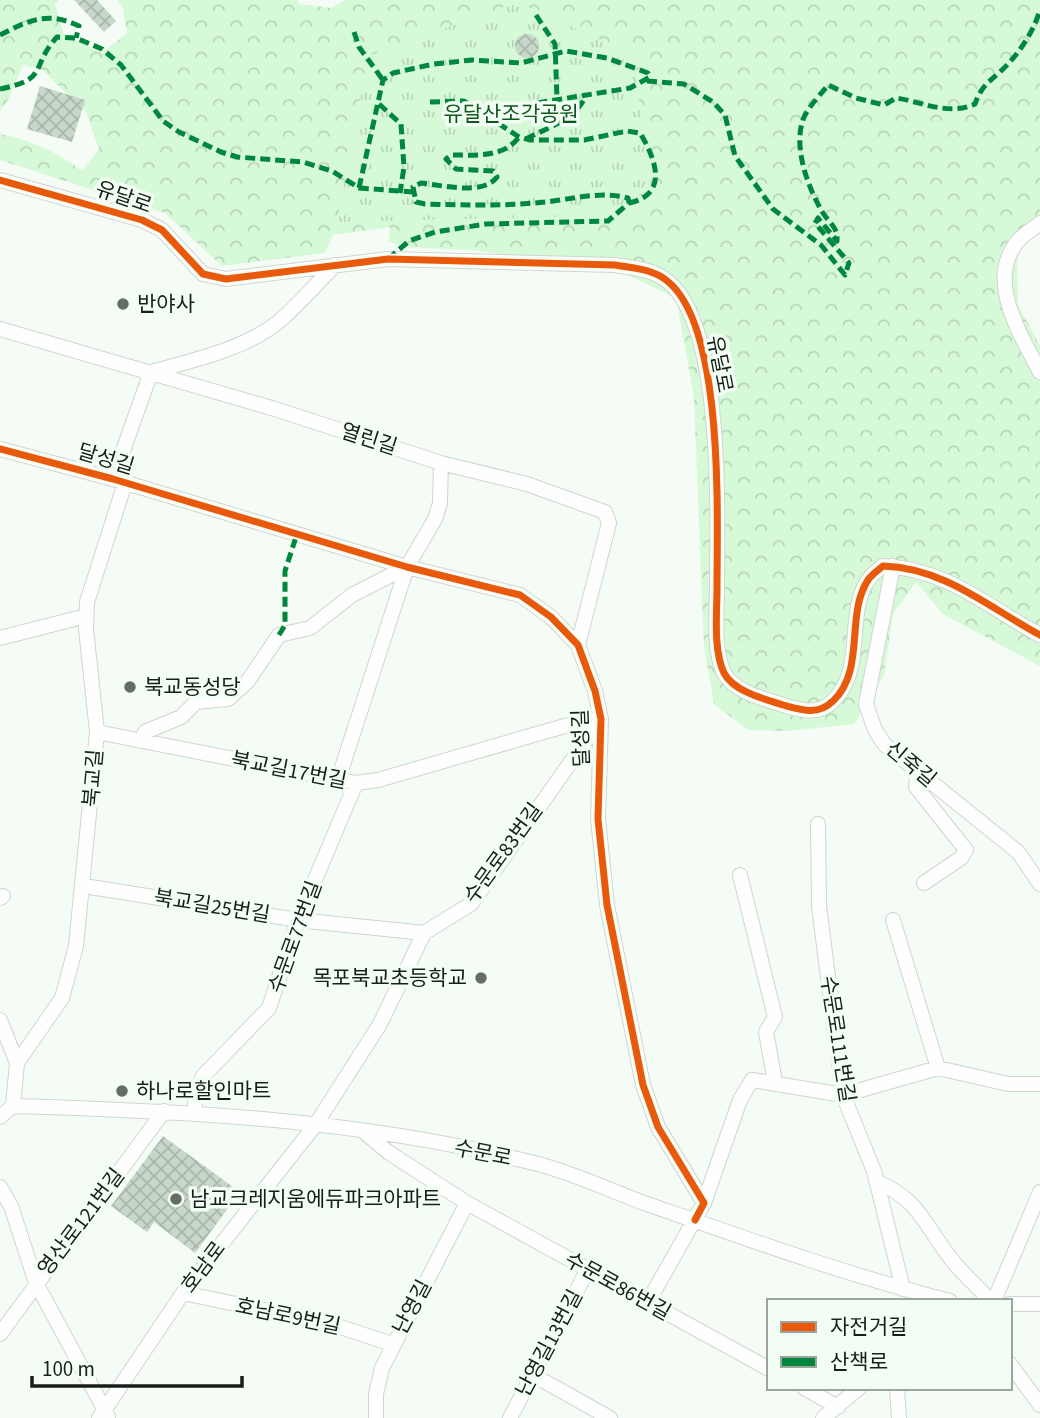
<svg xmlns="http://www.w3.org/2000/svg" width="1040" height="1418" font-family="'Source Sans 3','Noto Sans KR',sans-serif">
  <defs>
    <pattern id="forest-crowns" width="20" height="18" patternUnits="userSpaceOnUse" patternTransform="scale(1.75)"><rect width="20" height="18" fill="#d6f9d8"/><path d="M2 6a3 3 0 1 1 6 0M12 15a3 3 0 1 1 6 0" fill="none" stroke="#b7d5b9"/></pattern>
    <pattern id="park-tufts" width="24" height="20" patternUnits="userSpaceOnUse" patternTransform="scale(1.75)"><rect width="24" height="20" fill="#d6f9d8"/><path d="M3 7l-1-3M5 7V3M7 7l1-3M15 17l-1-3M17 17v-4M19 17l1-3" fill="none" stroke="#b7d5b9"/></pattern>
    <pattern id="building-cross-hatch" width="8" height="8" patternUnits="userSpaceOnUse" patternTransform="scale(1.75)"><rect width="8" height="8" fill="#c7d7c9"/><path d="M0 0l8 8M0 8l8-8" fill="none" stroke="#aab8ac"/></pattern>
  </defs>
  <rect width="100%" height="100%" fill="#f5fbf5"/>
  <!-- forest -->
  <path fill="url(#forest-crowns)" d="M0,0H59L55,4L64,35L102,53L127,33L123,8L117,0H298L300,4L331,8L345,0H1040V212L1017,241L1018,305L1040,346V666L943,614L916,582L893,614L884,675L854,724L788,731L748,730L714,704L704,647L694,397L676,298L621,272L471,250L403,247L389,241L390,227L333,235L325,253L222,266L165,213L0,160V134C33,141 56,151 82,171L99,149L86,112L41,69L23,65L8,100L0,111Z"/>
  <!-- park -->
  <path fill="url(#park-tufts)" d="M517,2L632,54L650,174L629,215L337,222L368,56Z"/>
  <!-- building -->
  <path fill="url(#building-cross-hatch)" d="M74,0H97L116,21L104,32Z
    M515 46a12 12 0 1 1 24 0a12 12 0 1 1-24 0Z
    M40,86L85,100L72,142L27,129Z
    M163,1136L240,1192L195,1253L154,1222L147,1232L111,1206Z"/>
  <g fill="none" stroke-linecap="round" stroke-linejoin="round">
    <!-- minor casing -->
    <g stroke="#cfd6d0" stroke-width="16">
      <path id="minor" d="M0,180L142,220L162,230L203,274L226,279L388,259L615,265C632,268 652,269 666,280C725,324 717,519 717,588C717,613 713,650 724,673C734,692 765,699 783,705C801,710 818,716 833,701C866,670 845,615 868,580C871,575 878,570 883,566C945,568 988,607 1040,635
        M1040,223C1033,229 1024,234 1019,240C984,279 1021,335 1040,372
        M0,329L275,409L441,463L527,484L605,512L609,523L578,645
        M0,449L113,479L407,567L520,595L551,617L578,645L595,691L601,719L598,819L607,905L643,1085L658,1127L704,1203L648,1302
        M113,479L151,372C193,360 242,350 277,323C298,306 316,284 335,265
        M893,566L866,704L875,730L885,745L1018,852L1040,884
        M0,638L86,616
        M97,732L356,783L378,780L575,723L601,719
        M141,741L145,732L181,717L196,702L228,699L248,681L279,635L310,628L352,595L407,567
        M918,771L916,787L966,850L961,858L924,883
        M338,780L407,567L435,519L440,503L441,463
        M818,824L819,906L843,1095L874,1171L903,1289
        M740,875L775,1017L766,1032L775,1082
        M84,886L298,920L424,933
        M0,898L3,896
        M893,920L938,1068
        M0,1020L17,1063L13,1106
        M17,1063L62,998L76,946L97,732L86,629L87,602L125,483
        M194,1112L197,1089L203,1076L269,1008L298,920L356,783
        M0,1117L13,1106C190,1111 366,1120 538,1164C576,1174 611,1191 647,1204C747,1239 847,1275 950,1301
        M363,1131L388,1152L467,1203L769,1369
        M876,1181C920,1200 925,1226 952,1260C963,1275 978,1286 990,1301
        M0,1187L11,1206L36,1283L108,1416
        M704,1203L740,1100L752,1080L843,1095L938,1068L1008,1084H1040
        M183,1293L331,1324L392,1344
        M994,1301L1040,1192
        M1010,1304H1040
        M0,1334L164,1111
        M1010,1364L1040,1405
        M533,1375L610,1418
        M804,1388L838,1407
        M897,1388L899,1418
        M99,1418L183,1293L316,1124L380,1024L424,933L471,904L601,719
        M376,1418V1394L382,1368L467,1203
        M510,1418L588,1269
        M823,1418L859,1388"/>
    </g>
    <!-- minor -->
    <use href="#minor" stroke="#fefefe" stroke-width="14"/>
    <!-- quiet -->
    <path stroke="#00873e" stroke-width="5" stroke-dasharray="10 5" stroke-linecap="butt" d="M536,15L555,44L557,99
      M354,32L359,47L383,80
      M0,35C29,20 48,11 79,26L76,38
      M647,81L684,84L713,102L725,115L735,156L773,209L821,245L845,275L849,263L815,223L818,218L837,241C838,227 830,224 823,213C808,188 791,144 805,115C811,104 821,94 828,85L856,98L884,105L896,98C923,102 948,116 975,104C981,86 989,82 1002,70C1018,55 1035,30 1040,9
      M0,89C50,79 29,68 57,37L76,38L102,49L121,65L163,121L179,132L221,152L237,157L303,162L332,171L359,188L413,192
      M430,102L464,101L519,137L530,140H584L627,131L640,133C655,158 670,194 629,203
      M379,104L401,124L404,167L400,193
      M526,139C548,127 576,120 586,95
      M359,188L383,80L393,73L434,64L472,60L521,63L566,51L607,58L648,73L650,77L630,88L524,105L485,115
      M388,259L409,241L435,232L486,224L608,221L629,203L628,198C598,190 566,201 535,203C498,206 462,205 425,204L416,202L413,187L421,183C442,185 483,196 497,177L493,171L456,169L446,159L451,155C475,155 504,158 519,137
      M279,635L285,625V571L297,534"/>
    <!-- cycleway casing -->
    <g stroke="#f2fef3" stroke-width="11">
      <path id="cycleway" d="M0,180L142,220L162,230L203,274L226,279L388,259L615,265C632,268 652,269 666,280C725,324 717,519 717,588C717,613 713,650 724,673C734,692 765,699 783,705C801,710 818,716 833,701C866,670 845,615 868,580C871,575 878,570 883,566C945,568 988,607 1040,635
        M0,449L113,479L407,567L520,595L551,617L578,645L595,691L601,719L598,819L607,905L643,1085L658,1127L704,1203L695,1220"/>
    </g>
    <!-- cycleway -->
    <use href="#cycleway" stroke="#e8590c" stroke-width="7"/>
  </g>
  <!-- markers -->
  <g fill="#656c65" stroke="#f2fef3" stroke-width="2.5">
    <circle cx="123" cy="304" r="7"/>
    <circle cx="130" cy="687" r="7"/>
    <circle cx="481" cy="978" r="7"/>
    <circle cx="122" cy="1091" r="7"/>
    <circle cx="176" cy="1199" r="7"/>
  </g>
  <g text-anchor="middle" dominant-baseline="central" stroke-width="7" stroke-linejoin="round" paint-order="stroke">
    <!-- park labels -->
    <g font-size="21" fill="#0f561f" stroke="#f2fef3">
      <text x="511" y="114">유달산조각공원</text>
    </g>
    <!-- street labels -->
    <g font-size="21" fill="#181f18" stroke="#f2fef3">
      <text transform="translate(124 197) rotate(19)">유달로</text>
      <text transform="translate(720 364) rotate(79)">유달로</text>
      <text transform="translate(369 439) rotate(18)">열린길</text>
      <text transform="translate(106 459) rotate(17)">달성길</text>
      <text transform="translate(581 738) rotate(-92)">달성길</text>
      <text transform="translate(911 764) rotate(40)">신죽길</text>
      <text transform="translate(289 770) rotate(11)">북교길17번길</text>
      <text transform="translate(93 778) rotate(-85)">북교길</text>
      <text transform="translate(503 853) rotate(-54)">수문로83번길</text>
      <text transform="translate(212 906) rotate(9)">북교길25번길</text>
      <text transform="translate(295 937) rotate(-70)">수문로77번길</text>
      <text transform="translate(838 1039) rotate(81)">수문로111번길</text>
      <text transform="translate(483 1153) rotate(11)">수문로</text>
      <text transform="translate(81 1222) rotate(-53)">영산로121번길</text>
      <text transform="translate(203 1267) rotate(-53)">호남로</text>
      <text transform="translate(618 1286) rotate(29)">수문로86번길</text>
      <text transform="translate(412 1307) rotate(-62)">난영길</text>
      <text transform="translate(288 1316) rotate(12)">호남로9번길</text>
      <text transform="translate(549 1343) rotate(-62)">난영길13번길</text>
    </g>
    <!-- poi labels -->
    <g font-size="21" fill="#181f18" stroke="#f2fef3" text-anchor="start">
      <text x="137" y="304">반야사</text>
      <text x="144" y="687">북교동성당</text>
      <text x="467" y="978" text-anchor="end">목포북교초등학교</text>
      <text x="136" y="1091">하나로할인마트</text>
      <text x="190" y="1199">남교크레지움에듀파크아파트</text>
    </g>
  </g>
  <!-- legend -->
  <rect x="767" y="1299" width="245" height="91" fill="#f2fef3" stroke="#9ba59b" stroke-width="2"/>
  <rect x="781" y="1322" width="35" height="10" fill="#e8590c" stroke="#9ba59b" stroke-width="2"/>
  <text x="830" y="1334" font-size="21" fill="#181f18">자전거길</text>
  <rect x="781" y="1357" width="35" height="10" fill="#00873e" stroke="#9ba59b" stroke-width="2"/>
  <text x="830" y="1369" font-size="21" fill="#181f18">산책로</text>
  <!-- scale -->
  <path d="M32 1376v10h210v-10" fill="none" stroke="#181f18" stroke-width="3.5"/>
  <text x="42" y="1376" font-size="21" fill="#181f18" stroke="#f2fef3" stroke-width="5" paint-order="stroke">100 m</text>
</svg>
